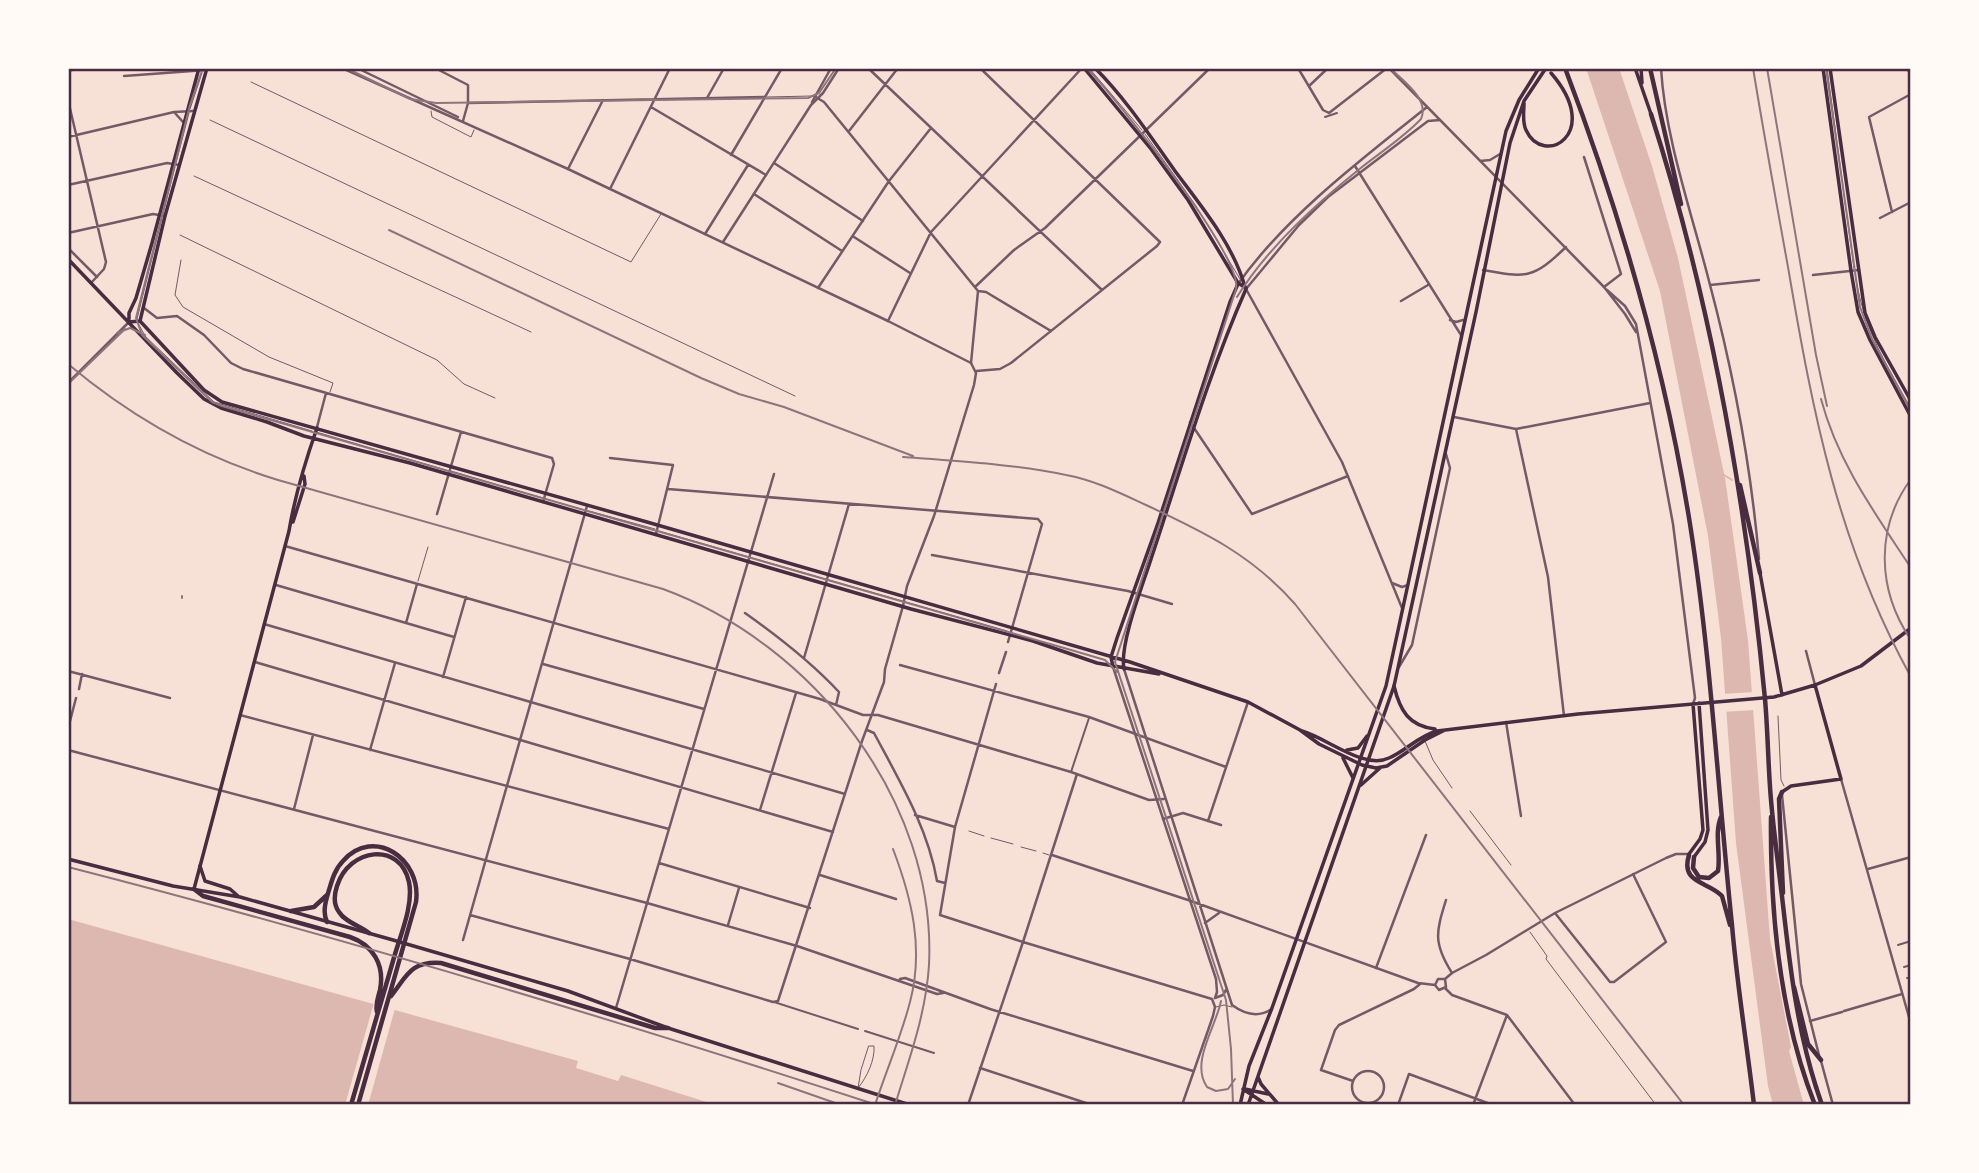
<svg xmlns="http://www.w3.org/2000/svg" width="1979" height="1173" font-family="Georgia,serif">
  <rect width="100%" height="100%" fill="#f7e1d7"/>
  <!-- water -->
  <path fill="#dcb8b0" d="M1586,68H1619L1652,166L1678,258L1725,478L1748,640L1770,939L1791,1047L1789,1051L1804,1105H1773L1768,1086L1736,843L1721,638L1708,536L1660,291Z
    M68,919L578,1061L576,1068L618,1081L621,1075L716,1105H68Z"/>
  <!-- pier -->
  <path fill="#f7e1d7" d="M1754,692L1755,710L1722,712L1721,694Z
    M375,999L396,1005L368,1105H345Z"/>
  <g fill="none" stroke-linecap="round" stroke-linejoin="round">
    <!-- stream -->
    <path stroke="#dcb8b0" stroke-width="2" d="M1724,475L1732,480"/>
    <!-- service -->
    <path stroke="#755966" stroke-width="1" d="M1089,68L1142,130
      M1827,68L1854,268
      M1906,68L1911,77
      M251,82L631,262L661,214
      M767,97L812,96
      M190,109L202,73
      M431,111L432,117L471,137L474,130
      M210,120L795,396
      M1145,134L1196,206L1240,279
      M176,163L189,113
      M194,176L531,332
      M163,214L175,167
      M180,235L437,360L464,384L495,398
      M181,260L175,295L183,307L269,357L333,383L330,392
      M1855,273C1863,328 1884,360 1911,409
      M137,319L162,218
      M138,323L145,336L214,402L312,431
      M316,432L446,470
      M451,471L584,510
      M589,511L655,529
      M659,531L1007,631
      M418,581L428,547
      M1778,716L1781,780L1784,786
      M1425,741L1433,760L1452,788
      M1470,811L1511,865
      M969,831L984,836
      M991,838L1013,844
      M1021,847L1036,851
      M1043,853L1049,855
      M1530,932L1547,956L1546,959L1656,1105
      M1216,1007L1224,1005L1232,1007
      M869,1046H874C875,1060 867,1077 858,1088L861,1070Z"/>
    <!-- pedestrian -->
    <path stroke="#755966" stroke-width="2" d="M1325,117L1337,113
      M1071,772L1089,718
      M1898,945L1911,941
      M1904,967L1911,965
      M1907,978H1911
      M1911,986V983
      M774,1002L858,1029
      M865,1031L934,1053"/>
    <!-- minor -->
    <path stroke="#755966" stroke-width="2.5" d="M435,68L468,85V103L463,121
      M868,68L1102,290
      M1298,68L1323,110L1329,113L1387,68
      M1661,68C1665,138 1692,214 1709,281C1733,371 1751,466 1759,559
      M124,76L206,70
      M1309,86L1328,68
      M814,96L824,102L978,291L986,292L1051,331
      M707,98L724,68
      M68,100L106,262L104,269L91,283
      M468,103L764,97
      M651,107L766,175
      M174,112L183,122
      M849,131L898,68
      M68,137L174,112L193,111
      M731,155L782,68
      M1584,157L1621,274L1604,287
      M774,163L863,221
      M1355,166L1461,335
      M568,169L603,100
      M68,185L167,163L179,165
      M610,189L670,68
      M754,194L842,251
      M1892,212L1869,117L1911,94
      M1880,218L1911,202
      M68,233L153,214L165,216
      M705,234L748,165
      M854,237L910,273
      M68,248L97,277
      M1483,270C1526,278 1533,279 1566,247
      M1813,275L1859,270
      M1710,285L1759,280
      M975,287L1014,250L1045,228L1210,68
      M818,288L889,181L931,128
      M1401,301L1428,285
      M144,308L157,318L177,316L204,335L231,363L243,369L552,458L554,464L543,502
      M1450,320L1456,322L1463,320
      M888,321L931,232L1082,68
      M971,363L978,291
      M976,371L1000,369L1011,363L1157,246L1160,242L980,68
      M68,383L128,323
      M1454,417L1516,429L1650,403
      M1190,422L1252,514L1348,476
      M317,427L326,393
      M1516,429L1548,577L1564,716
      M610,458L673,465L656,534
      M668,489L1038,519L1042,524L1008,642
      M437,514L461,432
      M285,546L820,699L863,715H878L1071,772L1149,800L1164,799
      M932,555L1128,591L1172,604
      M276,585L454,637
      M745,613C779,637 811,662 839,692L836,705
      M406,623L417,584
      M264,624L845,794
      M1806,651L1815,685
      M804,658L849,504
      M255,662L833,832
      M543,664L704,709
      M900,665L1089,717L1226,767
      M1399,667L1412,645L1450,468L1446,454
      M68,671L170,698
      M999,673L1006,652
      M443,677L466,597
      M996,684L955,827L940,915L1023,942L1077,774
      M79,689L82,674
      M240,715L669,829
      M1506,722L1521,816
      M69,725L76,698
      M867,730L874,733C899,780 928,828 937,881L945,883
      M370,750L395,663
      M294,809L313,735
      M760,810L796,693
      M915,815L955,827
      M1163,819L1183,813L1221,825
      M1208,821L1248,702
      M1052,855L1191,901
      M659,863L810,908
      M1868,869L1911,857
      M820,875L896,899
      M1446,900C1436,932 1433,943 1452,973
      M1555,913L1610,982H1614L1666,942L1633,874
      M470,915L630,959L773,1002L778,1001L862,741L884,682L885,669L903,606
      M728,925L739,888
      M463,940L486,859
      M1376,968L1426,835
      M1445,988L1452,995L1507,1015L1575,1105
      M616,1008L774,474
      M1844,1011L1902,994
      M1810,1021L1842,1012
      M980,1068L1092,1105
      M1352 1087a16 16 0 1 1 32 0a16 16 0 1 1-32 0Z
      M1353,1081L1321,1070L1335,1030L1339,1025L1414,989L1420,984
      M1398,1105L1409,1074L1493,1105
      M1473,1105L1507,1015"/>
    <!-- tertiary -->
    <path stroke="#755966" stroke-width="2.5" d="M342,68L568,169L888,321L971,363L976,373L974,385L934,516L907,586L903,606
      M357,68L458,117
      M1389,68L1604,287L1625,314L1636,332
      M68,71L75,68
      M812,102L831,68
      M1480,161L1490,160L1500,154
      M723,242L811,105L823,93L839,68
      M1238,284C1285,217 1363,158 1427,107
      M1607,290L1625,306L1636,324L1673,524L1695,698L1693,704
      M1392,583L1402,587L1408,585
      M1402,608L1342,462L1246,289L1299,225L1328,197L1428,121L1440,120
      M1113,667L1216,979L1217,992L1215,998
      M1124,669L1232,1005C1243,1013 1257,1018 1270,1010
      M68,750L647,903L797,946L937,994L943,993
      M1841,779L1911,1024
      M1782,795L1801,984L1819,1055
      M486,859L587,506
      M1191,901L1418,983L1435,985L1439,990L1446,987L1445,979
      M1205,923L1219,913
      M900,979L905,978L990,1009L1193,1071
      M1445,979L1452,973L1486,955L1555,913L1666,858L1676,854H1688
      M1435,985L1438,979H1444
      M1215,998L1223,995L1226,990
      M1821,1061L1833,1105
      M968,1105L1023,942L1212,999
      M1182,1105L1213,1016L1215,1007L1212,999"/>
    <!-- secondary -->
    <path stroke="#4a2c40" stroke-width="3.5" d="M1084,68L1151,149L1188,200L1238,283L1246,288
      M1095,68C1126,99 1150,136 1175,171C1201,206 1233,244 1245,287
      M1823,68L1851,271L1858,312L1870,340L1911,417
      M1830,68L1865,313L1875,337L1911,401
      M68,259L177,373L204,399L221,408L267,422L304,436L410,463L911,609L1033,641L1097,663L1159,674
      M129,319V313L136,298L152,243L199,68
      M140,321L165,216L207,68
      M129,322L140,321L204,390L222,402L647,522L1130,662L1248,702L1300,730L1319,744L1362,765L1376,768L1387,766L1425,740L1445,730
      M293,522L305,484L304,476
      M1760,573L1782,695
      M1113,667L1111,657L1117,638L1158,523L1230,302L1238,284
      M1124,669C1119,644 1144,582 1152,556C1182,466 1208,375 1246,289
      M1394,686C1400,711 1409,726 1435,729
      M1302,731C1327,738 1364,770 1389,758C1406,751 1418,736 1437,731L1578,714L1774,697L1815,685L1861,666L1911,628
      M1347,750L1358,748L1367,736
      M1343,758L1353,778
      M1361,785L1380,768
      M1782,792L1791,786L1841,779L1815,685
      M1689,854L1700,839L1703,830L1693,704
      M1694,857L1705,842L1708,830L1699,703
      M194,889L289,531C295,495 305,462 317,428"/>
    <!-- primary -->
    <path stroke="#4a2c40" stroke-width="3.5" d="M1635,68L1651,114
      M1641,68L1642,83
      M1524,103C1524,112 1522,122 1526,130C1543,168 1604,134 1551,73
      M68,859L173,886L240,897L393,940L568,991L668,1028L910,1105
      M200,866L205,881L230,889L238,896
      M1258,1077L1261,1084L1279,1105
      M1243,1089L1267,1105
      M1245,1089L1268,1094
      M1240,1105L1249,1066L1272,1008L1386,686L1506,131L1519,100L1539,68
      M1248,1105L1394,686L1476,312L1510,143L1524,101L1546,68"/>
    <!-- trunk -->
    <path stroke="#4a2c40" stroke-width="4.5" d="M1565,68C1621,215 1665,368 1690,524C1711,657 1718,791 1732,925C1737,985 1747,1045 1754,1105
      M1650,68L1681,204
      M1651,114C1712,304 1746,501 1765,699C1768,733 1768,766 1771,800C1774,835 1779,870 1783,905C1790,967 1797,1027 1816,1087
      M1740,485L1760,573
      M1782,792L1779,799L1783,893
      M1771,817C1770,913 1779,1014 1815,1105
      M1689,855C1680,884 1708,881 1722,896L1730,925
      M1694,857L1693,868L1699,877L1709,878L1718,871C1721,854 1714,833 1721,817
      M194,889L203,896L350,937C373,945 385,965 380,990C378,998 375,1004 377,1012
      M291,911L314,907L327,895
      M327,922C322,912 326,900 329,890C332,880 335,869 343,861C374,826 422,859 416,902L358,1105
      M1794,987L1808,1044L1821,1060
      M391,996C407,976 410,961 441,963L655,1028H668
      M351,1105C365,1057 379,1009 393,961C399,938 414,906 409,882C400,841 349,848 337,886C334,895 333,904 339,912C345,922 360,926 369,933"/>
    <!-- motorway -->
    <path stroke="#4a2c40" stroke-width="4.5" d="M1816,1087L1822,1105"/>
    <!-- tram -->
    <path stroke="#8f747c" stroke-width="2" d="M203,68L190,105L136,318L142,335L212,402L222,406L1071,650L1105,660L1117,672
      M346,68L410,99L436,103L808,98L819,93L836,68
      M1087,68C1115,97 1243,256 1236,289L1115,662L1226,1000L1231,1049L1233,1105
      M1826,68L1860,307L1872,339L1911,411
      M68,72L77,68
      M1237,297C1268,247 1316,204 1362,167C1381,152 1404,137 1421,119C1430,99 1403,81 1390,68
      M117,333L130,328L145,335
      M68,384L125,329
      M182,598V596
      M1221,1001C1216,1027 1190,1062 1207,1087L1216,1091L1228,1089L1235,1079"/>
    <!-- rail -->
    <path stroke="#8f747c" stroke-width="2" d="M1753,68C1764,135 1776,201 1788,267C1813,414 1838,545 1911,677
      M1767,68L1816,355L1827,406
      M389,230L701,378L739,394L784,407L913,456
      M68,364C131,417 199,456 278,480L663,589C813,644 937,801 929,965C926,1014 909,1059 895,1105
      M1821,399C1838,463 1875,513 1911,568
      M903,457C958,461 1012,464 1066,475C1094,480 1120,493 1146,505C1204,532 1252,555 1295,604L1684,1105
      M1911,479C1875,528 1877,590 1911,640
      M68,867C341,937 610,1018 877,1105
      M778,1083L841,1105
      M875,1105C886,1071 901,1037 910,1002C924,949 912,899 893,849"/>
  </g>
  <!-- border -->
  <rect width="1979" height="1173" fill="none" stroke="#fffaf5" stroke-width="140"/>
  <rect x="70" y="70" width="1839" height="1033" fill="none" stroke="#4a2c40" stroke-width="2.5"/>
</svg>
